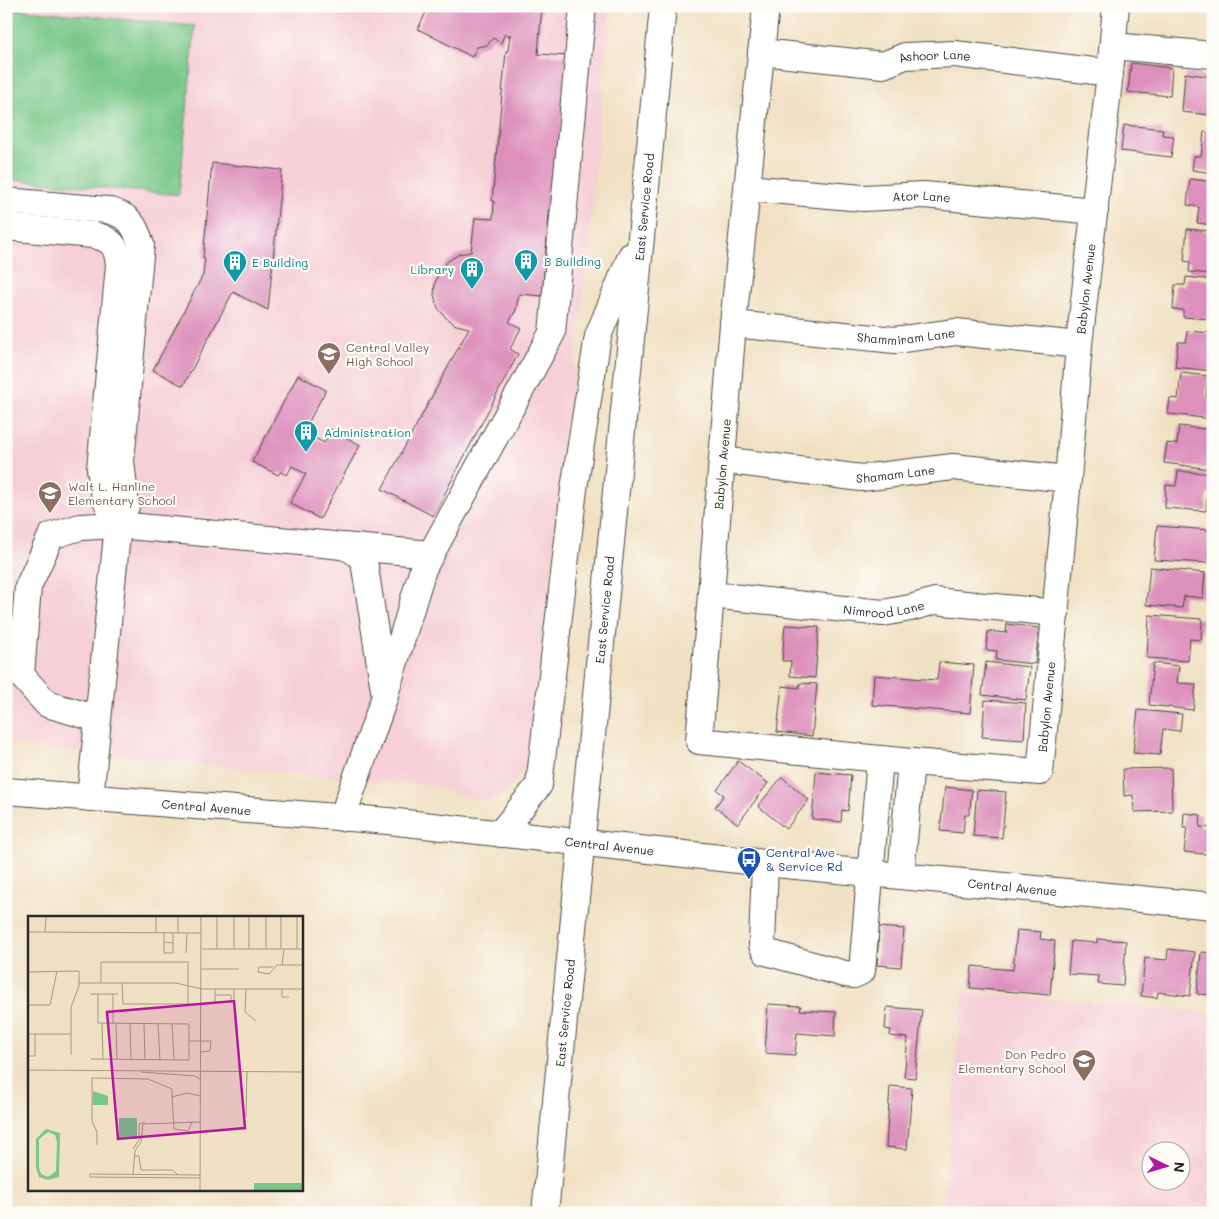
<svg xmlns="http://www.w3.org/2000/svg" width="1219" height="1219" font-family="Mali,sans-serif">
  <rect width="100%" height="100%" fill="#fdfcf7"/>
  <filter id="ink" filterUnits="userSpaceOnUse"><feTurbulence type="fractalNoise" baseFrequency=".02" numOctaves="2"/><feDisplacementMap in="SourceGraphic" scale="10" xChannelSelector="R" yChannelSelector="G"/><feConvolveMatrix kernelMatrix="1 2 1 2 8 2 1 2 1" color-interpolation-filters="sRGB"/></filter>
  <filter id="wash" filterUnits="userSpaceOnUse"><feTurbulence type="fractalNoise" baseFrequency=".0096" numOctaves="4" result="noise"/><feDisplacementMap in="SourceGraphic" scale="20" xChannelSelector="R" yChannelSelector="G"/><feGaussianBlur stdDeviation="1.12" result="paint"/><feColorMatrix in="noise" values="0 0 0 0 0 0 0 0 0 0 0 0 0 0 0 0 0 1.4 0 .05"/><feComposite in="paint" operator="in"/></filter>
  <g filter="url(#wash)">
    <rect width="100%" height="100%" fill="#f1e1c4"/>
    <!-- built -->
    <path fill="#f6cfd7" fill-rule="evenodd" d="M6,6H610L588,251L528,766L515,778L518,781L494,801L473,799L434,786L425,785L319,776L6,744Z
      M963,991L1213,1013V1213H943ZM1152,1152H1182V1182H1152Z"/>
    <!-- green -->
    <path fill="#78c788" stroke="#52795a" d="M6,8L195,26L179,195L6,179Z"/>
    <g id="blocks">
      <!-- building -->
      <path fill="#dd90bc" d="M429,6H542L538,54L568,56L554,205H550L542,296L519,294L516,310L509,322L521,328L510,349L518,354L433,516L382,489L469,328L456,325L446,318L438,308L434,295L435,283L439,271L448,261L459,254L471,252L475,218L493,219L494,201H492L506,51H508L510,34L509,36L505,33L501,43L493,38L487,45L477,47L472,57L418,29Z
        M1131,63L1172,68L1170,96L1128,92Z
        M1185,73L1213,77V107H1211L1210,115L1182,112Z
        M1124,125L1163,129L1162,135L1174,136L1171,157L1121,151Z
        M1204,132L1213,133V173L1192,170L1194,156H1201Z
        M212,163L282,170L268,310L233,292L183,386L153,370L203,275L205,258H203Z
        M1190,179L1213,182V225L1197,223L1199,207L1187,205Z
        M1187,229L1213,231V274L1189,272L1190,262L1184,261Z
        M1186,277L1213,280V298L1211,297L1209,319L1183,317V310L1173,309L1175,285H1185Z
        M1187,331L1213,333V371L1175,367L1178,342H1186Z
        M1181,373L1208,376L1206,397L1213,398V419L1168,414L1170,398L1178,399Z
        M298,375L326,390L303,432L324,443L331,429L360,445L320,519L290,503L306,474L292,466L287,475L280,472L278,475L252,462Z
        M1179,426L1213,430L1211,469L1164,463L1167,443L1177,444Z
        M1178,471L1213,474V494H1207L1206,511L1165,508L1166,485L1176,486Z
        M1157,526L1210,530L1207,563L1154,560Z
        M1150,567L1205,573L1203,598L1184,596L1182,608L1146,605Z
        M1149,615L1202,619L1201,640L1190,639L1188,661L1147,658Z
        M1007,624L1039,628L1035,664L996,660L997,651L986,650L988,631L1006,633Z
        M785,625L819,627L815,678L790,676L791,661H782Z
        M939,662L974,665L970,713L872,705L874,675L937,680Z
        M986,662L1030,667L1026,700L982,695Z
        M1153,663L1179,666L1177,683L1196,684L1193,710L1149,705Z
        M800,683L817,684L812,736L777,732L782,686L799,688Z
        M985,700L1026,703L1024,740L982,737Z
        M1138,710L1182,714L1180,731L1163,729L1160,755L1133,753Z
        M738,761L768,783L738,824L715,807L724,795L717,790Z
        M1171,768L1172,811L1134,812L1133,795L1124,796L1123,769Z
        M816,772L851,775L848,811L842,810L841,822L812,819Z
        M782,777L809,800L786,829L758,806Z
        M945,787L972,790L969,815H965L963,833L940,831Z
        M977,790L1006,792L1002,838L973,836Z
        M1184,813L1201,815L1200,827L1213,828V855L1184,852L1187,828H1183Z
        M879,927L904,929L901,967L877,965Z
        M1017,930L1041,932L1040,939L1055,941L1050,995L970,988L972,966L1013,970Z
        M1097,939L1126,941L1123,986L1098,984L1099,976L1068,974L1071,941L1097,943Z
        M1168,949L1195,952L1190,996L1158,992L1157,998L1141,996L1145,958L1167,960Z
        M1201,952L1213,953V995L1197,994Z
        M768,1004L801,1006L800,1010L836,1012L835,1036L797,1033L795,1055L765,1053Z
        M887,1007L922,1010L915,1078L904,1077L908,1038L890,1036L891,1030L885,1029Z
        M890,1086L912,1088L907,1149L886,1147Z"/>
    </g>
  </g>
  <g filter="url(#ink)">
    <use href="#blocks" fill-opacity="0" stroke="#494642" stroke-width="1"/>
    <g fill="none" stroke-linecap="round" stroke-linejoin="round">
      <!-- minor casing -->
      <g stroke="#494642" stroke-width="28">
        <g id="minor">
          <path id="s1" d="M766,6L733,324L699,741L911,762L1040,772L1068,479L1079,345L1110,73L1116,6"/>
          <path d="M1113,46L1213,55"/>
          <path id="s2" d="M761,52L883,65L905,56L955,54L1110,73"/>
          <path id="s3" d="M747,188L863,198L924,195L1095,211"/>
          <path d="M6,201L107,210C128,215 135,223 141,245L121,461L126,506L118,525"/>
          <path d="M6,227L93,235C112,239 117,246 119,265L100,469L105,498L118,525L90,798"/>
          <path id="s4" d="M733,324L895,340L956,332L1079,345"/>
          <path id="s5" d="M722,460L861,478L953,467L1068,479"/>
          <path d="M343,546L431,554L552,333L583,6"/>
          <path id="s6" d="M711,595L883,613L910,608L935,601L1056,613"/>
          <path d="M386,691L423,569L431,554"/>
          <path d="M98,719L47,704L21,675L28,587L51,536L80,527L118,525L333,545C347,546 356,550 364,561L385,696L342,818"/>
          <path id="s7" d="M6,791L388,821L765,863L1213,906"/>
          <path d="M500,834L539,785L574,489L598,336L631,256"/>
          <path d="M765,863L762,945L766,952L845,974L854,975L862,971L880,759"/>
          <path d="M901,876L911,762"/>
          <path id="s8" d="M545,1213L650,146L663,6"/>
        </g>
      </g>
      <!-- minor -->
      <use href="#minor" stroke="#fff" stroke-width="26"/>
    </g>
  </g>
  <!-- icons -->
  <defs>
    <g id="building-pin" transform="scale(1.25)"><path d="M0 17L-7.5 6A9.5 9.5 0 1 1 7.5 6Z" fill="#0f9aa8" stroke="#fdfcf7"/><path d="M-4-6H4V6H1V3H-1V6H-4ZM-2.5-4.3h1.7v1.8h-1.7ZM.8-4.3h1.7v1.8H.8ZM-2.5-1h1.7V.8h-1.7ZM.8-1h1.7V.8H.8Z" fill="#fff"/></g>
    <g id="school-pin" transform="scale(1.25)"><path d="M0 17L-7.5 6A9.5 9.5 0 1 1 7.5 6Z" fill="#8d6e63" stroke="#fdfcf7"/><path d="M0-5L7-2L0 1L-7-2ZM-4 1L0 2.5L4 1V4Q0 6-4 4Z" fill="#fff"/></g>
    <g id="bus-pin" transform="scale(1.25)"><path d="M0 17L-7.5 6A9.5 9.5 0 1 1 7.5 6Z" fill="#1a4fb4" stroke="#fdfcf7"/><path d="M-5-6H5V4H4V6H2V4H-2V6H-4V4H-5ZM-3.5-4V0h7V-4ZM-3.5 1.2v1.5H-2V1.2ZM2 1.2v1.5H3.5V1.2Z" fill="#fff"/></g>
  </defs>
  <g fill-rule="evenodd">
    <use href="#building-pin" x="526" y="261"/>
    <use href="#building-pin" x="235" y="262"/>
    <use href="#building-pin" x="472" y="269"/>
    <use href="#school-pin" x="329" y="354"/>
    <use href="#building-pin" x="306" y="432"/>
    <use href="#school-pin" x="50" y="493"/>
    <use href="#bus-pin" x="749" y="859"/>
    <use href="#school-pin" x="1084" y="1061"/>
  </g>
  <g text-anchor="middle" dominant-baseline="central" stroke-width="4.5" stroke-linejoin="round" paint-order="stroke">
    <!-- street labels -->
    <g font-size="12" fill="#2b2b2b" stroke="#fdfcf7">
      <text stroke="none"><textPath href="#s2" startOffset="176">Ashoor Lane</textPath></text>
      <text stroke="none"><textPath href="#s3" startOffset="175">Ator Lane</textPath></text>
      <text stroke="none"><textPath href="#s8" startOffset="1011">East Service Road</textPath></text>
      <text stroke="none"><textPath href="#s1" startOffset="1566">Babylon Avenue</textPath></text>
      <text stroke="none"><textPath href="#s4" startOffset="174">Shammiram Lane</textPath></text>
      <text transform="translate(722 464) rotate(-85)">Babylon Avenue</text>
      <text stroke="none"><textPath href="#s5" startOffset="175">Shamam Lane</textPath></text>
      <text stroke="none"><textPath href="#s6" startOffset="174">Nimrood Lane</textPath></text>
      <text stroke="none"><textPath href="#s8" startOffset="606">East Service Road</textPath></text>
      <text stroke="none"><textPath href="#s1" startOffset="1146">Babylon Avenue</textPath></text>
      <text stroke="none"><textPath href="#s7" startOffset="201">Central Avenue</textPath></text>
      <text stroke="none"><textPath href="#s7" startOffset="606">Central Avenue</textPath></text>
      <text stroke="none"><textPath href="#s7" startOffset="1011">Central Avenue</textPath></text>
      <text stroke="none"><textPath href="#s8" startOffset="201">East Service Road</textPath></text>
    </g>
    <!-- culture labels -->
    <g font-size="12" fill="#0d838f" stroke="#fdfcf7" text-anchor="start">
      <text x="544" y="261">B Building</text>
      <text x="252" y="262">E Building</text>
      <text x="454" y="269" text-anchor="end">Library</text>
      <text x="324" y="432">Administration</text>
    </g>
    <!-- education labels -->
    <g font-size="12" fill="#785e54" stroke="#fdfcf7" text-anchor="start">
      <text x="346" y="347">Central Valley<tspan x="346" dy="14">High School</tspan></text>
      <text x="68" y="486">Walt L. Hanline<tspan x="68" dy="14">Elementary School</tspan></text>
      <text x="1066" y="1054" text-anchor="end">Don Pedro<tspan x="1066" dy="14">Elementary School</tspan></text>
    </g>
    <!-- transit labels -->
    <g font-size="12" fill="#164399" stroke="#fdfcf7" text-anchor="start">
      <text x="766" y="852">Central Ave<tspan x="766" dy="14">&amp; Service Rd</tspan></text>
    </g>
  </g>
  <!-- overview -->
  <g transform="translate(28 916)">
    <rect width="275" height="275" fill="#f1e1c4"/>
    <path d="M65,175L80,180V189H65ZM91,202H109V223H91ZM18,213L32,217L31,261L20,264L11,261L8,252V223ZM20,216L27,219L29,225L28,255L20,261L13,258L11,252V223ZM226,267H275V275H226Z" fill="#78c788" fill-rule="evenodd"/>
    <path fill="none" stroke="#a29887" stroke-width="1" d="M150,0V17M189,0V33M221,0V33M238,0V33M253,0V33M128,1V17M0,16L173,17M17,16L18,0M136,17V26L145,27V17M136,26V37H145V27M174,33H275M206,33V0M269,33V0M158,37L159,17M254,49L256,33M245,51H231L230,56L241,58L249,49H275M174,53H211M0,56L51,55V70L43,91V139M51,67H148L174,73H275M73,67V46H160V88H95L94,67M187,73V86H206V73M218,73L217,96L228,105M254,73V81H261M62,78H90M187,79H203V86M0,89H22L29,55M74,107L75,143M85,107V78M88,107L89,143M102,107L103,144M116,108L117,144M130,108L132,144M144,108L146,144M0,118H43M161,125H183L182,135L173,136M0,140H7V118M63,143L161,144V108L70,107V78M0,154L275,156M113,156L167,160L172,163M218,201L219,155M164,206L160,215L146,213L144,181L159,177L172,180M69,229V216L64,205V162L120,163L144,173V182M105,233L111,224V208L117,206M107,240H111L113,254H145L150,259M105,258L107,235L113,226L115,208L172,206M62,261V258L172,259M62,261L172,262M172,275L173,0"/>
    <path fill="#b5179e" fill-opacity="0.15" stroke="#b5179e" stroke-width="2.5" d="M206,85L217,212L90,223L79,96Z"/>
    <rect width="275" height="275" fill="none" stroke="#2b2b2b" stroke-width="2.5"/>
  </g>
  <!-- margin -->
  <rect width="1219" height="1219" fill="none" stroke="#fdfcf7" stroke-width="25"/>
  <!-- north arrow -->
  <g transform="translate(1166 1166) rotate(95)"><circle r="24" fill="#fdfcf7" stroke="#a9a8a5"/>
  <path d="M0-4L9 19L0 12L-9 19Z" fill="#b5179e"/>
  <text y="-8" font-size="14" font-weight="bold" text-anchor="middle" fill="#2b2b2b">N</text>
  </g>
</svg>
